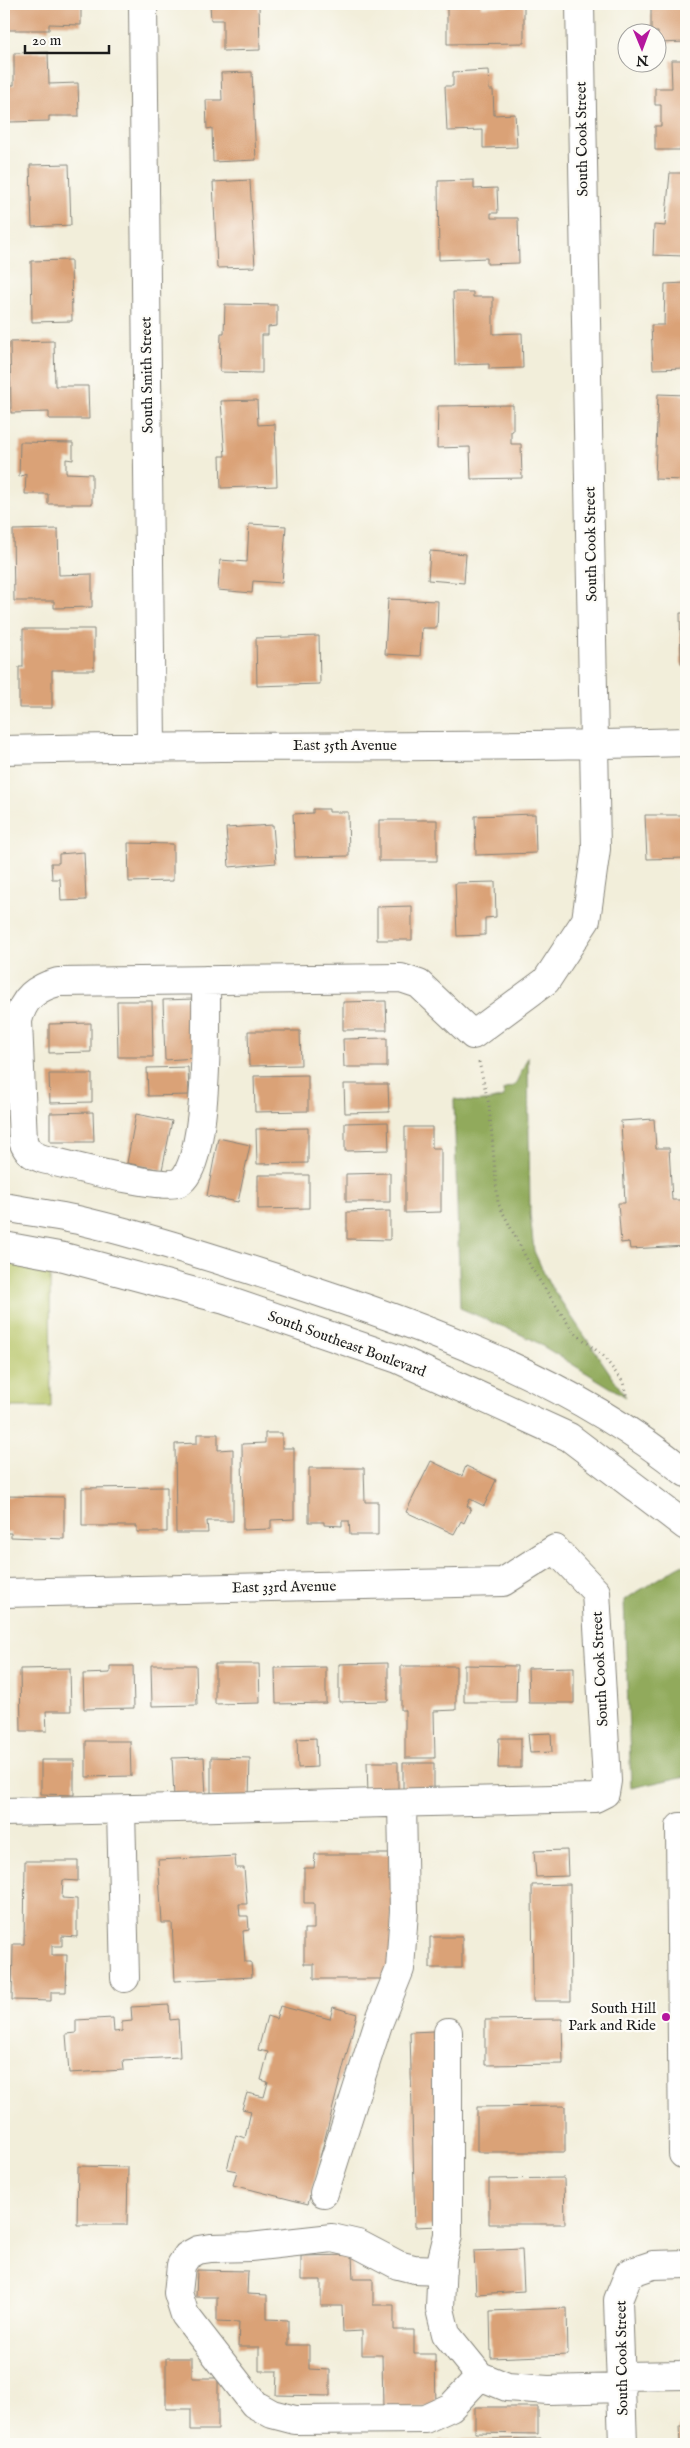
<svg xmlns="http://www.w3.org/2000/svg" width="690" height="2448" font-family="'IM FELL English',serif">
  <rect width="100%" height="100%" fill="#fdfcf7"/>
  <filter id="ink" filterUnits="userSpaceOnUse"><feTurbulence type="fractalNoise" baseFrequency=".02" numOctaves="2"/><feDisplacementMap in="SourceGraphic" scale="10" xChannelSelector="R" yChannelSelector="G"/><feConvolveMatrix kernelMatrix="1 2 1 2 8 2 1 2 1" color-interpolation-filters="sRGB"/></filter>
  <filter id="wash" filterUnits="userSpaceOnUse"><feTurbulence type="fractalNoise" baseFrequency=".0096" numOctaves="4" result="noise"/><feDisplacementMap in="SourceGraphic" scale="20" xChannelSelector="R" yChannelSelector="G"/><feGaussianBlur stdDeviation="1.12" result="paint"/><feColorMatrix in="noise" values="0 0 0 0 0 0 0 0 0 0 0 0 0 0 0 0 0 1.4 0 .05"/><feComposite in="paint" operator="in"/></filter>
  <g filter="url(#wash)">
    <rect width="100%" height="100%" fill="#f2eeda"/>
    <!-- green -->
    <path fill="#b7c567" stroke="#6a7042" d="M4,1262L50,1271L51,1407H4Z"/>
    <!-- forest -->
    <path fill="#91aa5c" stroke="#56633c" d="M528,1057L530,1214L534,1251L548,1282L626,1397L531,1339L460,1308L454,1099C473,1103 486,1102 504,1097L503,1090L515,1085Z
      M683,1564L686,1567V1776L631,1788L624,1600Z"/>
    <g id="blocks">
      <!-- building -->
      <path fill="#daa277" d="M7,4H81V25L49,24V30H7Z
        M210,4H259L260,50L223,51V20H211Z
        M447,4H481V7L524,6V43L447,44Z
        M651,4H686V42L658,43V32H651Z
        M48,52L49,84L78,83L79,116H49V121L9,122L8,85H14V53Z
        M671,60H686V150H655V126H661V105H655V88H672Z
        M488,70L489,90H493L494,115L515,114L517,147L483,148V130L447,131L445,86H453V72Z
        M252,72L256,160L213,162L212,128L207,129L206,100H222L221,73Z
        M69,164L71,225L32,227L30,165Z
        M670,173H686L685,256L653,255L654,225L665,226Z
        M250,180L255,267L217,268L213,182Z
        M474,180V189L497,188L498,213H491V218H518L519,263L487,264V258L439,260L438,181Z
        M71,260L72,321L32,322L31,261Z
        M686,283V368L653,369L651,325H664L665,284Z
        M453,292H473V297H493V334L522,333L523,368L489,369V364L455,365Z
        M225,304L277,305V326L268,327V335H262V373L220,372L221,333H224Z
        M54,341L55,386H88L89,419H49V412L11,413L10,342Z
        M658,394L686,395V480L655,479Z
        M257,400L258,425L275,424L277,486L221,488L220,456H225L221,401Z
        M513,405V431H511V444H521L522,478L471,479L470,447L437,448L438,406Z
        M20,442L73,443V460L66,459V473L92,474V504H48V494H25L26,474L19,477Z
        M249,524L286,526L282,583L253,581L252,593L218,590L220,560L247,562Z
        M58,529L59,575L92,574V607L54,608V601H14L13,530Z
        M430,551L466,554L464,583L428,580Z
        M388,599L438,601L437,628H422L420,656L385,654Z
        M680,613H686V670L681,663Z
        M23,629H94V670H52V708H19V667H23Z
        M319,636L320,684L257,686L256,638Z
        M313,809H329V812H348L349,856L295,857L293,814L313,813Z
        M535,814L536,853L476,855L475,816Z
        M645,815H686V858L647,859Z
        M379,820H437V861H379Z
        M273,825L276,863L229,867L226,828Z
        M128,843L173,844V881L129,882Z
        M84,852L86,900L61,901L60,879H52L51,863H59V854Z
        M495,882L496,917L485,918V935L457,936L455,883Z
        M412,906V940H377V907Z
        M194,999L196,1058L165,1060L163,1000Z
        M117,1001H152L153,1057H118Z
        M386,1001L387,1030H343V1002Z
        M91,1023V1052L49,1053V1024Z
        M248,1031H300L301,1065L249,1066Z
        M387,1038V1067H344L343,1039Z
        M4,1067H14L15,1101H4Z
        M188,1067L189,1095L148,1096L147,1068Z
        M49,1074H92V1102L50,1103Z
        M308,1075V1111L255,1112L254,1076Z
        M344,1084H388L389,1112L345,1113Z
        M93,1112L94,1142H50V1113Z
        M136,1114L172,1121L162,1170L127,1163Z
        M654,1119L656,1148H669L672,1200H686V1246L630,1249L629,1242L621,1243L618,1203H625L621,1121Z
        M388,1122L389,1150L345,1151V1123Z
        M405,1127H432V1148H441V1212L405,1213Z
        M308,1128V1163L257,1164L256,1129Z
        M218,1138L250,1145L238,1202L207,1196Z
        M390,1173V1202H346V1174Z
        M258,1175H309V1208L258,1209Z
        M390,1211V1240L347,1239V1212Z
        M265,1433H282V1448H294V1519L271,1520V1529L243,1530L242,1444L265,1443Z
        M197,1434H218V1450L233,1449V1521H207L208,1533H176L175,1444L197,1443Z
        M431,1461L462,1476L466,1466L496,1480L484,1506L470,1499L467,1506L471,1508L464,1523L461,1521L454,1534L406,1512Z
        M309,1468H364L365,1502H378V1535H350L349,1521H342V1526L324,1525V1522H309Z
        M167,1487V1532H137V1526H82V1488Z
        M4,1496L64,1497V1539L11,1537V1533H4Z
        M388,1663V1701L339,1702V1664Z
        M215,1664H259L260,1703L215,1704Z
        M151,1665H196L197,1705L152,1706Z
        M464,1665L517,1666L516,1702H464Z
        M110,1666H133L134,1708L84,1709L83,1674L110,1673Z
        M401,1666H456V1710L434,1711L435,1758H405V1710H401Z
        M4,1667H6V1706H4Z
        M326,1667V1703L276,1704L275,1668Z
        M574,1667V1703H529L528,1668Z
        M70,1668L71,1711H46L47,1731H21L20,1669Z
        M551,1733L552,1752L530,1753L528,1734Z
        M316,1738L317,1767L298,1768L297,1739Z
        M499,1738H521V1768H498Z
        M86,1741H130L131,1776L86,1777Z
        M204,1757L206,1796L174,1797L172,1758Z
        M211,1757L250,1758L249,1798L211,1797Z
        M41,1760H74V1795L41,1794Z
        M367,1762H398V1795H368Z
        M403,1763H434V1792L403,1791Z
        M567,1850L568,1876L536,1877L534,1851Z
        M315,1854H392V1979H314V1964H304V1929H314V1903H304V1868H314Z
        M235,1856L236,1868H244L247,1904H239L240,1916H248L249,1930L243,1931L245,1962H251L252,1977L175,1981L172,1923H162L158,1860Z
        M25,1861H78V1881L63,1880L62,1898L77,1899V1937L62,1936V1946H52V1955H67L66,1992H51V2001L12,2000L13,1944H24Z
        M570,1884L571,2001H533L532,1885Z
        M430,1937H462V1968H430Z
        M169,2005L170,2020L178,2019L180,2057L123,2060L124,2070L69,2073L66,2034L76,2033V2020L113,2018L114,2032L122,2031V2022L132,2021L131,2007Z
        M280,2006L330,2019L333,2007L357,2014L308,2204L233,2185L237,2171L227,2169L236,2135L245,2138L251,2111L242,2109L247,2093L264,2097L268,2082L261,2080L268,2052L258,2050L267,2016L276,2019Z
        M562,2019L563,2064L485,2065V2020Z
        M435,2031L439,2226L415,2227L410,2032Z
        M565,2106V2152H477V2107Z
        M78,2166L128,2167L127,2225H77Z
        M564,2178L565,2224H489V2179Z
        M522,2249L524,2291L476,2294L474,2251Z
        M352,2255L353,2279H373V2305H394V2330H414V2354H435L436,2407L383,2409L382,2355H362V2331L343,2332L342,2306H321V2280H301V2256Z
        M197,2270L248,2271L247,2294L267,2295V2319L288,2320V2345H309V2369L330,2370V2396L276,2395L277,2371H259V2347H238L239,2322L217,2321V2297H196Z
        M567,2308L568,2355L491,2358L490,2311Z
        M166,2358H192V2378H218V2430H191V2409H166Z
        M475,2407H538V2434L475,2433Z
        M679,2426H686V2444H680Z
        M541,2438V2444H439V2440Z"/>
    </g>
  </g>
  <g filter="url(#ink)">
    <use href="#blocks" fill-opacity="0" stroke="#87857b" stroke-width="1"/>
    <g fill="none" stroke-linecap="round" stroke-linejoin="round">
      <!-- minor casing -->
      <g stroke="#87857b" stroke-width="30">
        <path id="minor" d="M143,4L151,746
          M4,750C231,744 459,749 686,742
          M206,980C206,1012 210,1173 177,1183C157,1189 69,1165 43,1159C32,1155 27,1152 23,1141L18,1021C23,998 36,988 58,982L401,978L419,984L473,1035L546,981L586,920L596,849L580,4
          M4,1593L503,1582L555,1549L596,1592L607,1781L605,1793L595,1798L4,1812
          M121,1810L125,1978
          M686,1827H680L683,2154H686
          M448,2032V2235L442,2259L440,2309L446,2334L480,2376L507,2387L548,2390L622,2388
          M324,2193L378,2024L400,1969L404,1911L402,1803
          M442,2270L414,2269L398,2265L358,2244L332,2238L250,2247L211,2248L198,2250L187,2256L181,2265L178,2293L185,2315L254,2404L272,2414L295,2420L425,2419L451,2407L480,2376
          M622,2376L686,2375
          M623,2444L618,2300L629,2273L653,2265L686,2264"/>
      </g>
      <!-- major casing -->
      <g stroke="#87857b" stroke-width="30">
        <path id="major" d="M4,1207C30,1212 57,1215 82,1221C149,1237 216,1259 282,1280C422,1325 571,1379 686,1473
          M4,1246L64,1257L225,1300L398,1359L569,1437L686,1526"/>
      </g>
      <!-- path -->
      <path stroke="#87857b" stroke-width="3" stroke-dasharray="1 4" stroke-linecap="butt" d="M479,1062L489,1105L498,1203L532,1269L553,1301L573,1331L603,1356L623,1382L627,1398"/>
      <!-- minor -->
      <use href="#minor" stroke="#fff" stroke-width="28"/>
      <!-- major -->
      <use href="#major" stroke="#fff" stroke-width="28"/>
    </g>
  </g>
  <!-- markers -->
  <circle fill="#b5179e" stroke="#fdfcf7" stroke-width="2" cx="666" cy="2017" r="5"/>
  <g text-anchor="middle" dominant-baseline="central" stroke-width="4.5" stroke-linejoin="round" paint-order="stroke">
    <!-- street labels -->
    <g font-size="15" fill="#1c1c1c" stroke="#fdfcf7">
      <text transform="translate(582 139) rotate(-91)">South Cook Street</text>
      <text transform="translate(147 375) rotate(-91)">South Smith Street</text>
      <text transform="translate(591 544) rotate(-91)">South Cook Street</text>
      <text x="345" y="745">East 35th Avenue</text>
      <text transform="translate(347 1344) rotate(20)">South Southeast Boulevard</text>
      <text transform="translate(284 1587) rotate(-1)">East 33rd Avenue</text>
      <text transform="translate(600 1669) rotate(-93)">South Cook Street</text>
      <text transform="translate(622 2358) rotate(-91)">South Cook Street</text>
    </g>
    <!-- poi labels -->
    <g font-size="15" fill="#1c1c1c" stroke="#fdfcf7" text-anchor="end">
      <text x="656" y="2008">South Hill<tspan x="656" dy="17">Park and Ride</tspan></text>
    </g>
  </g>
  <!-- margin -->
  <rect width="690" height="2448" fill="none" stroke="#fdfcf7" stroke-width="20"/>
  <!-- north arrow -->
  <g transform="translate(642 48) rotate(179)"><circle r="24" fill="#fdfcf7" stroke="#a3a29f"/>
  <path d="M0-4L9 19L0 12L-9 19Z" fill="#b5179e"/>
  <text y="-8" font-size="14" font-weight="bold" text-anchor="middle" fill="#1c1c1c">N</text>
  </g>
  <!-- scale -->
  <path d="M25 45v8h84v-8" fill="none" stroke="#1c1c1c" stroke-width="2.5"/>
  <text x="32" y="45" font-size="15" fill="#1c1c1c" stroke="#fdfcf7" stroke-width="4" paint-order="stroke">20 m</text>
</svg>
